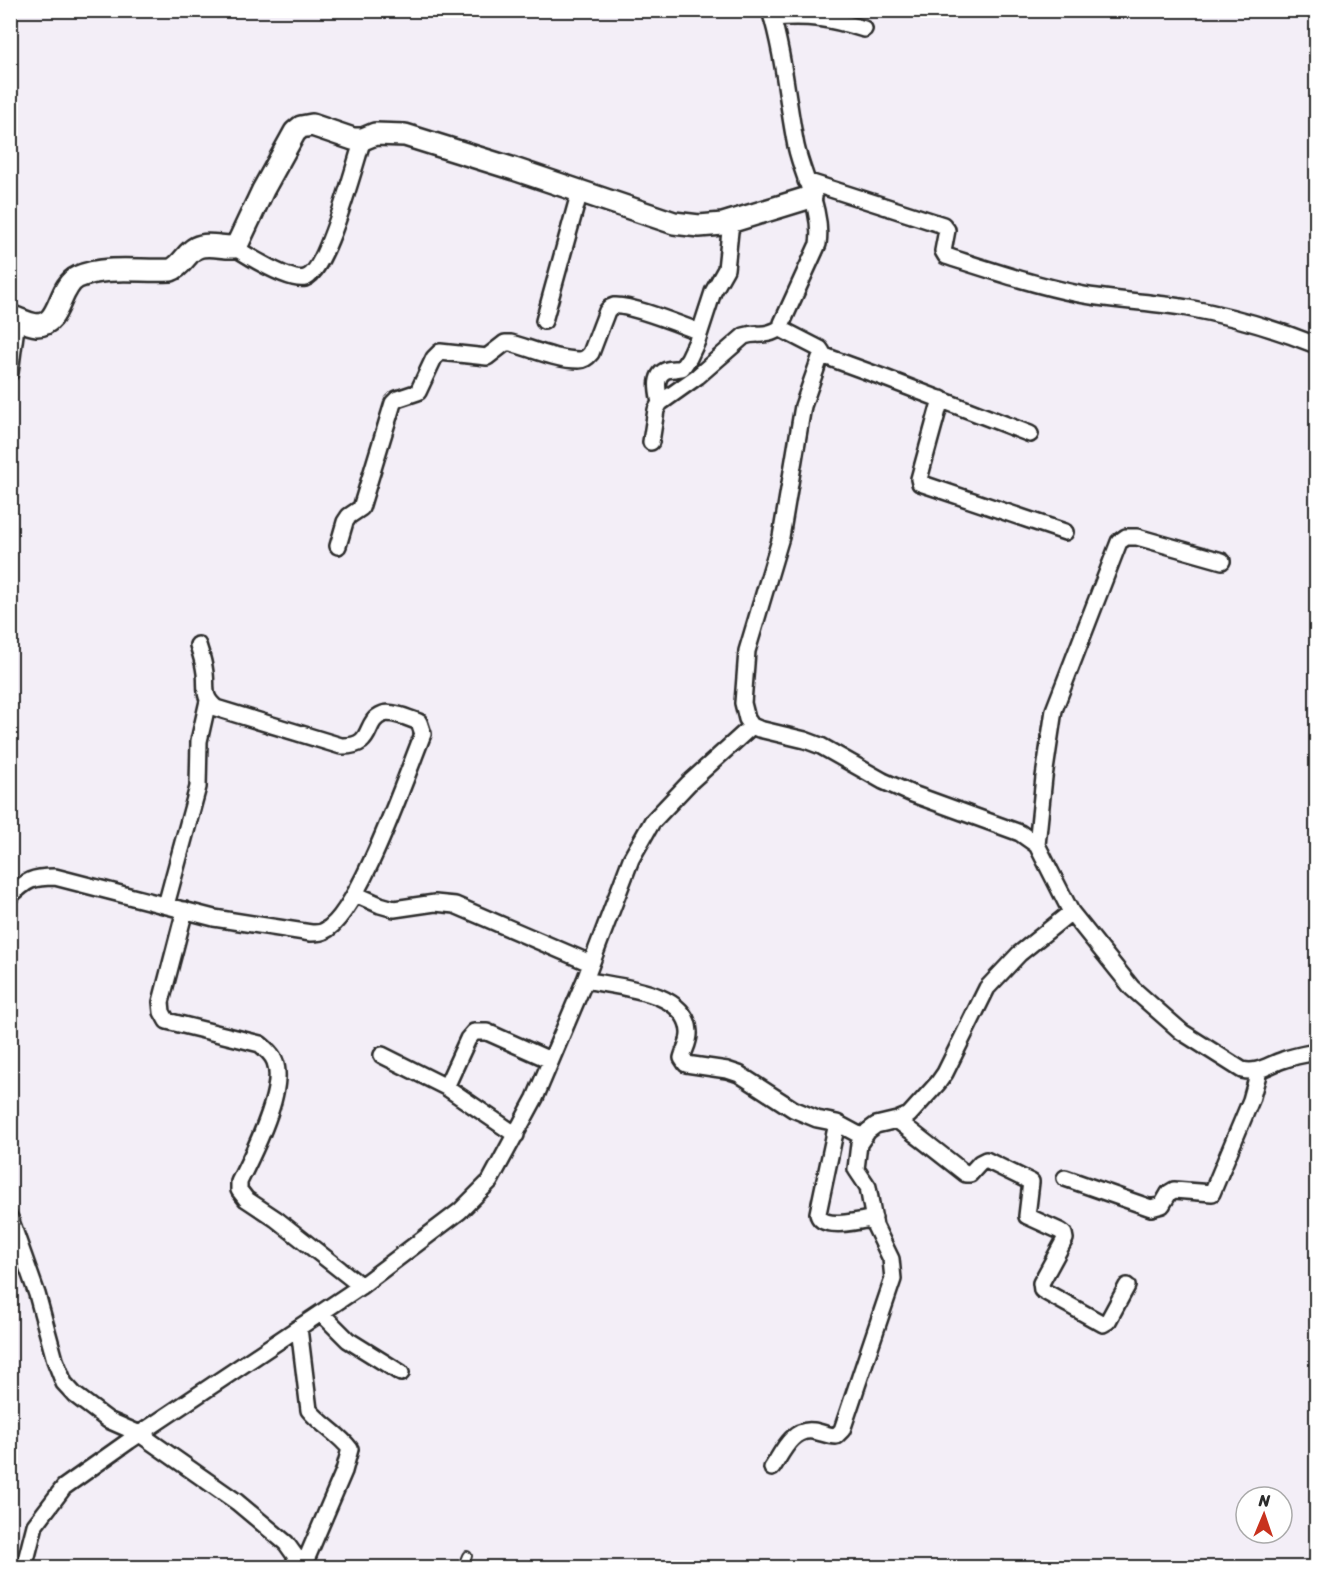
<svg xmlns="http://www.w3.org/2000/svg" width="1327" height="1578" font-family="Sriracha,sans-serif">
  <rect width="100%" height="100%" fill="#f3eef7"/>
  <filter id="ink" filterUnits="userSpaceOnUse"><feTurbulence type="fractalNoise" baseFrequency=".0167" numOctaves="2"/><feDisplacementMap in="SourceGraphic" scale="12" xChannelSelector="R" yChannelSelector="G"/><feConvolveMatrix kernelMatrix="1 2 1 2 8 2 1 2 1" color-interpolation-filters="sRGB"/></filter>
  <g filter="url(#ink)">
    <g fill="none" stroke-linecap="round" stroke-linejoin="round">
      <!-- lane casing -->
      <g stroke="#2b2b2b" stroke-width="12">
        <path id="lane" d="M462,1568L467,1556"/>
      </g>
      <!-- street casing -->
      <g stroke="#2b2b2b" stroke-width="20">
        <path id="street" d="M770,10C784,55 787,101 796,146C803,178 823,211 818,244L782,323L783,330L820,349L822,352L803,406L781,537L747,651L743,703L747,719L752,726L759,729L805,740L821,746L883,781L910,793L1020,833L1037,845L1071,912L1132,988L1182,1032L1242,1070C1258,1074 1268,1065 1283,1060C1294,1056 1305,1054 1316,1052
          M772,18C809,15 829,18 864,29
          M806,181L943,225L947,230L943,251L946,256C990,270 1034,285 1079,294C1115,301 1152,302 1188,308C1232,316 1276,329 1316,345
          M234,247C248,256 290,282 305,278C327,272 355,163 363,139
          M544,321L580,191
          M822,355L885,378L1030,434
          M10,373L17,319
          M941,399L919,479L920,483L1065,532
          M660,403C658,392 653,375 667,370C671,369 677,369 682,368L689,358L697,341L713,292L726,269L731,222
          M651,442L656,410L660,403L698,376L744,336C760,331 763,339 782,327
          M338,546L345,522L349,516L361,508L393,403L397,399L418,392L434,358L440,352L487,357L505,343H511C532,349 557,360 579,360C584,360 587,358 591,353L607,311C610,308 610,307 614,306C630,304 683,326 700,332
          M1037,845L1044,777L1054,710L1119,542L1126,537H1137L1222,561
          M355,894L380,905L394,909L435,903L455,905L590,963
          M10,896C27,880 32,877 55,877L214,918L311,933C315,933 321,933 324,931C358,916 407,773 423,734L419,722C410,719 393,711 383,714C362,722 376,747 341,746L216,708C202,696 207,690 205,673C204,664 201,654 198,645
          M166,905L198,787L199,741L208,701
          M185,910L161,1002L162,1012L167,1021L260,1044C266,1049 273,1055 275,1062C286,1090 252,1156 239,1182V1190L246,1199L276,1219L361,1286
          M585,980C616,987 687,990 689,1032C690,1041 684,1050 682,1058L686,1064L727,1070L739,1074L793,1109L817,1119L837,1123L863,1137
          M382,1055L446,1087L516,1135
          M446,1087L468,1039L474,1032H487L550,1060
          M897,1120L966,1174H970L980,1163L986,1160L1031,1182L1027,1216L1060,1231L1064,1234L1065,1239L1041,1283L1042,1290L1103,1324L1108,1321L1127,1286
          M837,1123L818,1213C820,1231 860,1221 874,1218
          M1065,1178L1151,1208L1162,1205L1169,1193L1174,1190L1212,1193L1251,1100L1259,1071
          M10,1218L37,1294L55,1360L64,1383L75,1395L108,1420L140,1434L237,1502L286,1543L304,1568
          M321,1313L348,1340L401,1373
          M299,1328L309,1410C321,1425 339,1434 350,1449L344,1471L303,1567
          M772,1468C782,1453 792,1428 813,1431C821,1432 828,1436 836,1436L842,1430L893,1279L891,1259L875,1226L868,1187L856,1169L859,1144L868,1131L876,1125L897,1120L909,1115L938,1083L945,1073L987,988L1019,954L1071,912
          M24,1568L35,1525L64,1487L129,1441L361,1286L460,1211L490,1181L535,1098L585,980L631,859L652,822L689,783L752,726"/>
      </g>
      <!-- secondary casing -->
      <g stroke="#2b2b2b" stroke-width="26">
        <path id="secondary" d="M10,316C19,319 28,324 37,325C61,325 58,286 78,277C107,265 141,272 171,270C182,266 186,253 196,248C208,242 222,248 234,247L238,243L263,190L295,132L301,127L312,125L353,139H363L375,134L405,135L514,169L674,223L699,226L723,224L811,197"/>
      </g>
      <!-- lane -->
      <use href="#lane" stroke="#fff" stroke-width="8"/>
      <!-- street -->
      <use href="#street" stroke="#fff" stroke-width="15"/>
      <!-- secondary -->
      <use href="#secondary" stroke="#fff" stroke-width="21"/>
    </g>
  </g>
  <!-- margin -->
  <rect width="1327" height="1578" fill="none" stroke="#fff" stroke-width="36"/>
  <rect x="18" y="18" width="1291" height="1542" fill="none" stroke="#2b2b2b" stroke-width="2" filter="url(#ink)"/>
  <!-- north arrow -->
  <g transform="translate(1264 1515) rotate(2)"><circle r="28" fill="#ffffff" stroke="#aaaaaa" stroke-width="1.5"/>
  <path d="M0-4.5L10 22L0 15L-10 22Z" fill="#c8321e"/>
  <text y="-9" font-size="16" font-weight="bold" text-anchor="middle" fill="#2b2b2b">N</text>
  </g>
</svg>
